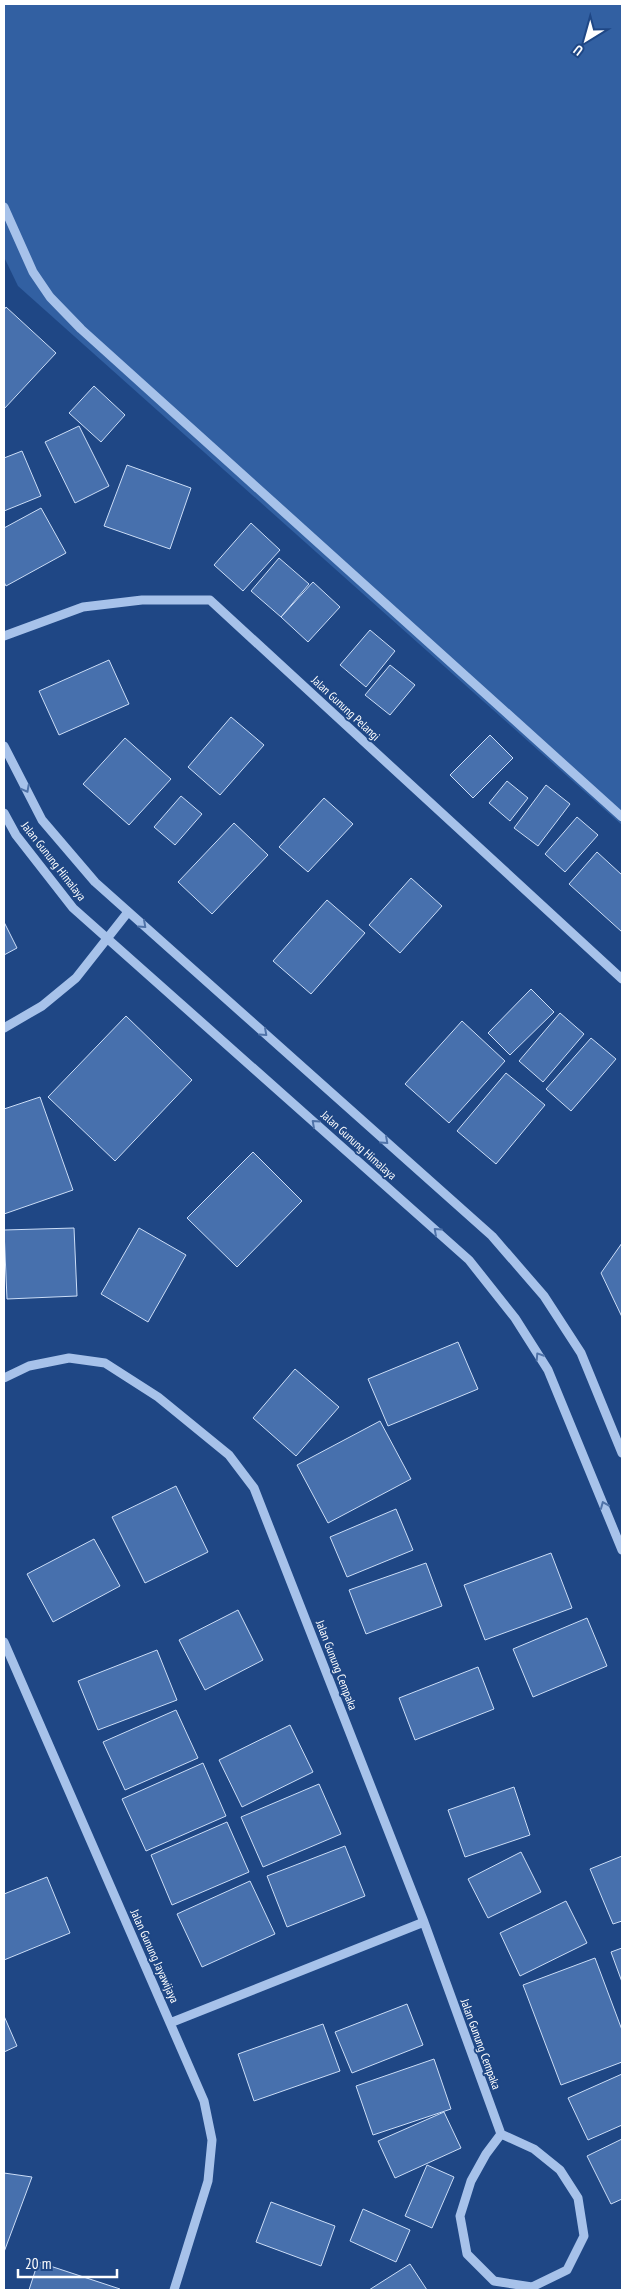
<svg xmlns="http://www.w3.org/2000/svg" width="626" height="2294" font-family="'PT Sans Narrow',sans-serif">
  <rect width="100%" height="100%" fill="#1f4785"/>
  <!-- green -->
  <path fill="#3260a2" d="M4,4H622V825L18,286L4,257Z"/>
  <!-- building -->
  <path fill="#4770ad" stroke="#cbddf7" d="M6,307L56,353L4,409V310Z
    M94,386L125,415L101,442L69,413Z
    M79,426L109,486L75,503L45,442Z
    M22,451L41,496L4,511V458Z
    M127,465L191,488L170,549L104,526Z
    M41,508L66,553L6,586L4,582V528Z
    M251,523L280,550L243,591L214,565Z
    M279,558L309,584L281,617L251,591Z
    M313,582L340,607L308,642L281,617Z
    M370,630L395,651L366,687L340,665Z
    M109,660L129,704L59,735L39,691Z
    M390,665L415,685L390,715L365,695Z
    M231,717L264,745L220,795L188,767Z
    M490,735L513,758L473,798L450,775Z
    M125,738L171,779L129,825L83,784Z
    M507,781L528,798L510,821L489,803Z
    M546,785L570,804L538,846L514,828Z
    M181,796L202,814L175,845L154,827Z
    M324,798L353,824L308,872L279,847Z
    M577,817L598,835L565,872L545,854Z
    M234,823L268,855L212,914L178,882Z
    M597,852L622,875V932L569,884Z
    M411,878L442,906L400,953L369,925Z
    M327,900L365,933L311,994L273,961Z
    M4,922L17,948L4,955Z
    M531,989L554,1012L510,1055L488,1033Z
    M560,1013L584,1034L543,1082L519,1061Z
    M126,1016L192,1080L115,1161L48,1097Z
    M462,1021L505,1061L449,1123L405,1084Z
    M591,1038L616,1059L571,1111L546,1089Z
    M506,1073L545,1105L496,1164L457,1131Z
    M40,1097L73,1190L4,1214V1109Z
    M253,1152L302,1201L237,1267L187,1218Z
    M74,1228L77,1296L7,1299L4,1230Z
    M139,1228L186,1255L148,1322L101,1294Z
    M622,1243V1317L601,1273Z
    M458,1342L478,1389L388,1426L368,1379Z
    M295,1369L339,1407L296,1456L253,1418Z
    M380,1421L411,1479L328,1523L297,1465Z
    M176,1486L208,1552L145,1583L112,1517Z
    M396,1509L413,1550L347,1577L330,1537Z
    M94,1539L120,1586L53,1622L27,1574Z
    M551,1553L572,1608L485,1640L464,1585Z
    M426,1563L442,1606L366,1634L349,1590Z
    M238,1610L263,1660L205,1690L179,1640Z
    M587,1618L607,1666L533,1697L513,1649Z
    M157,1650L177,1700L98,1730L78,1681Z
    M478,1667L494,1709L415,1740L399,1698Z
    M176,1710L198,1758L125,1790L103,1742Z
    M290,1725L313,1772L242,1807L219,1760Z
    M203,1763L226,1816L146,1851L122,1799Z
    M319,1784L341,1834L263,1867L241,1817Z
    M514,1787L530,1835L465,1857L448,1810Z
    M227,1822L249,1872L172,1905L151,1855Z
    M345,1846L365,1896L287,1927L267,1876Z
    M521,1852L541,1892L488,1918L468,1879Z
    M622,1856V1921L613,1924L590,1869Z
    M47,1877L70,1933L4,1960V1894Z
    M250,1881L275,1934L202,1967L177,1914Z
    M566,1901L587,1943L520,1976L500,1933Z
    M622,1948V1982L611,1952Z
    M595,1958L622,2030V2062L561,2085L523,1985Z
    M407,2004L423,2045L352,2073L335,2032Z
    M4,2016L17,2046L4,2052Z
    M323,2024L340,2071L254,2101L238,2054Z
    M434,2059L451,2109L373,2135L356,2086Z
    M622,2074V2125L588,2140L568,2098Z
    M444,2112L461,2148L395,2178L378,2141Z
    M622,2139V2199L611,2204L587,2156Z
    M427,2165L454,2177L432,2228L405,2216Z
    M4,2173L32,2177L4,2252Z
    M271,2202L335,2226L321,2266L256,2242Z
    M363,2209L410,2230L396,2262L350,2241Z
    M38,2262L120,2289V2290H29Z
    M410,2264L427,2290H369Z"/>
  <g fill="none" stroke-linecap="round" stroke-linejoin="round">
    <!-- minor -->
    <path stroke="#a7c2ea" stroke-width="9" d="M4,207L33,272L50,297L81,329L622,817
      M4,636L83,607L142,600H210L622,979
      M4,746L42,820L95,882L492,1236L544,1296L581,1353L622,1453
      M4,813L16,835L73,908L469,1260L515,1318L548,1370L622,1550
      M4,1028L42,1006L76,978L128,912
      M4,1378L29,1366L69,1358L105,1363L158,1397L229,1455L254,1488L424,1922L501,2134L534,2149L560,2170L578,2198L584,2236L567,2270L532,2287L494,2281L467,2254L460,2216L471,2181L486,2154L501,2134
      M4,1642L204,2101L212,2140L208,2181L174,2290
      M170,2023L424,1922"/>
  </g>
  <!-- one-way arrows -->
  <defs><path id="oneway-chevron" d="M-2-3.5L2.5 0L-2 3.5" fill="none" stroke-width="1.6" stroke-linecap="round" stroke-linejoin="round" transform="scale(1.25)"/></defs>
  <g stroke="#4f72a8">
    <use href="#oneway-chevron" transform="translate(26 789) rotate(62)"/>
    <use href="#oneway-chevron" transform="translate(143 925) rotate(42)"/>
    <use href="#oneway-chevron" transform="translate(264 1033) rotate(42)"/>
    <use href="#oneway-chevron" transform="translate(315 1123) rotate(-138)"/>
    <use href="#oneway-chevron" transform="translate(385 1141) rotate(42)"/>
    <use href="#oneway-chevron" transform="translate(437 1231) rotate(-138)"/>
    <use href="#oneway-chevron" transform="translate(539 1356) rotate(-123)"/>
    <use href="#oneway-chevron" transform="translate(604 1505) rotate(-112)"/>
  </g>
  <g text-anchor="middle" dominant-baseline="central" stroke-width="4" stroke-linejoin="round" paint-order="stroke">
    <!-- street labels -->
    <g font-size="12" fill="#fff" stroke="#1f4785">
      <text transform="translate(346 708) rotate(43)">Jalan Gunung Pelangi</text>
      <text transform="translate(54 861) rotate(52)">Jalan Gunung Himalaya</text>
      <text transform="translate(359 1145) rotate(42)">Jalan Gunung Himalaya</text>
      <text transform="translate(337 1665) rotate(69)">Jalan Gunung Cempaka</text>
      <text transform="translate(155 1956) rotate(66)">Jalan Gunung Jayawijaya</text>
      <text transform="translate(481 2044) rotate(70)">Jalan Gunung Cempaka</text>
    </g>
  </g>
  <!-- border -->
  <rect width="626" height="2294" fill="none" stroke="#ffffff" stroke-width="10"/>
  <!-- north arrow -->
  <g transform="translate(586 40) rotate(217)" stroke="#1f4785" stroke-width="4" paint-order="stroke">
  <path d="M0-4L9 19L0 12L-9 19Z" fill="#ffffff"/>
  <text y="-8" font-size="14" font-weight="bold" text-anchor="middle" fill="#ffffff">U</text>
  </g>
  <!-- scale -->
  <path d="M18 2269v8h99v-8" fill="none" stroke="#ffffff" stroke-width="2.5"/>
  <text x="25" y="2269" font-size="15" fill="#ffffff" stroke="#1f4785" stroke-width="4" paint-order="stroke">20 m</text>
</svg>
